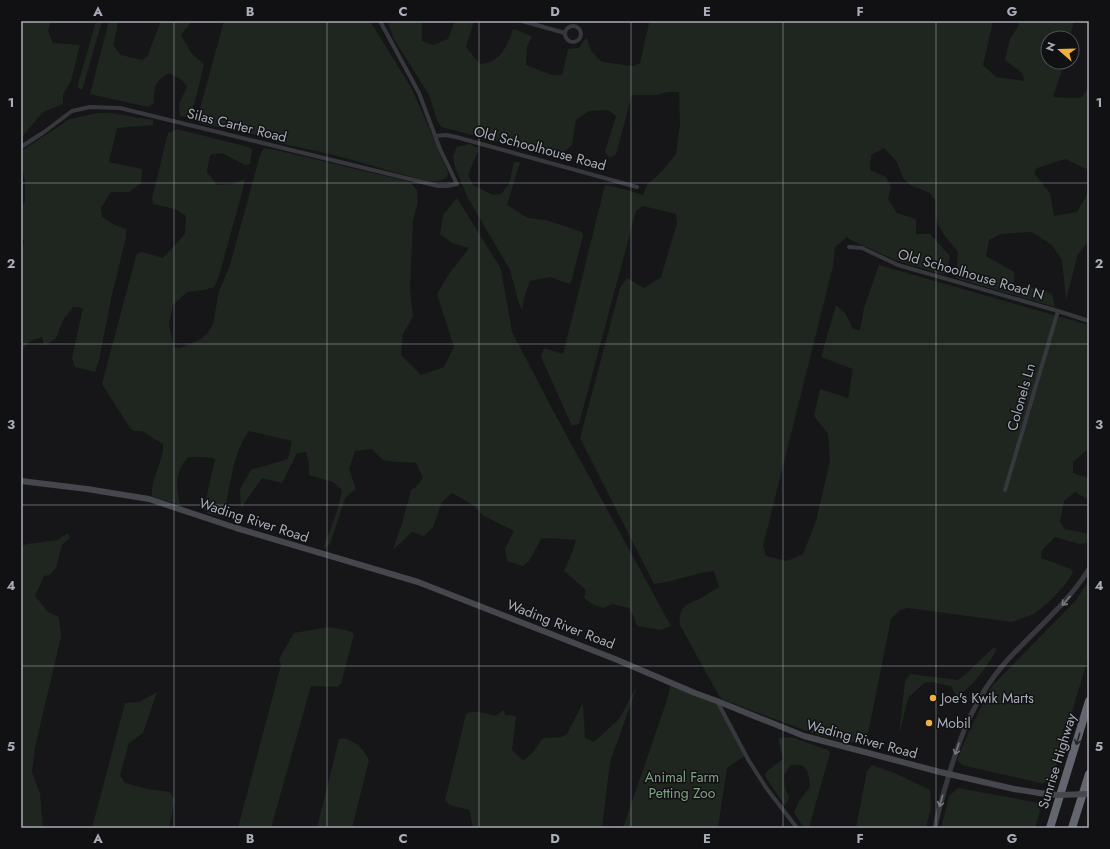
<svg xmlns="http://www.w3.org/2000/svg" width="1110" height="849" font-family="Jost,sans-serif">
  <rect width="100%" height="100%" fill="#161618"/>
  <!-- green -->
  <path fill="#1e261f" d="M22,21H51L48,31L53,43L80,45L71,81L63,95V104L43,112L21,138Z
    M96,21H102L82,90L78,88V84Z
    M109,21H117V29L113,45L121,55L142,60L147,57L161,21H192L181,35L192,54L204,64L195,102L189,117L180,116L179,104L187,87L183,81L169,73C154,82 154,87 154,103L148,107L90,94Z
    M224,21H370L412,89L448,172L447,177L442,180L429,182L338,156L279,143L272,138L202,124L198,121L199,112Z
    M387,21H422V41L433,45L448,39L455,21H474L466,47L480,64C501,62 507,47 513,29L532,36L527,47L526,65L552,75H562L568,49L579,48L583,41L587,38L591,51L602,62L633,66L640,63L649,23L648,21H993L983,65L996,77L1025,81L1022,73L1005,60L1010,39L1019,25L1018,21H1074L1070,38H1048V62H1065L1053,97L1078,98L1083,96L1089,87V170L1065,159L1037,168L1034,173L1050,193L1054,216L1077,212L1089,191V241L1078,254L1066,300L1062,260L1052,245L1040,237L1031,232L1001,234L989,240L986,256L1014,272V284L1042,290L1052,294L1055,307L958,279L956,275L958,252C944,234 933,226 936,202L930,193L910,185L903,178L897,162L884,148L871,155L870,170L886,177L891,187L888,199L897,213L916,219V234H930L950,256L947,271L944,275L895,260L851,240L847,237L835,247L833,266L763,546L766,556L787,561L803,554L816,521L830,461L828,434L814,416L820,389L848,398L853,369L821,357L836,305L845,313L853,329L860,330L864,308L879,265L1089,325V451L1087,450L1073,462V473L1089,478V500L1075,492L1064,501L1060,522L1065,529L1089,534L1086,543L1079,544L1055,537L1042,550L1041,558L1071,569L1073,573L1064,586L1051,600L1034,614L1012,622L908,608L900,610L891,619L868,734L863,740L858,742H845L812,733L724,700L719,696L680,625C678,605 687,605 703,597C708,594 713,590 719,587L714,571C693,573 674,582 654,584L580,438L620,288L627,278L644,288L661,277L677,223L676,214L643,206L636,211L579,424L572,426L541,357L544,348L563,354L605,185L620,188L643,195L647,185L662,171L676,154L680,124L679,92H668L657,95H632L616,154L610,158L605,152L616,116L608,110L589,111L576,120L572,145L558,157L441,127L437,120L429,95L394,39Z
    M98,113H110L153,120V125L117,128L109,162L142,169L141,183L129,192H111L101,208L102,217L115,225L126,229V237L111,299L99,360L95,372L75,367L72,358L83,308L73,307C70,312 64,317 62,323C55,337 61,338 44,345L42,337C30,341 25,342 21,355V257L24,241L21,238V207L25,202V181L21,163V151L70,119Z
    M177,129L249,147L252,150L250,164L245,165L222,153L210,155L207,172L217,185L233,184L245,179L243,189L219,276L214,287L204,290L187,292L173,305L169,325L174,347L180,348L199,340L208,333L213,324L219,291L230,265L260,155L264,148L276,150L410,182L417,190L418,202L413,220L410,289L413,317L403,334L401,355L421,375L444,367L454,347L437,294L449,274L469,248L452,243L440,234L443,215L457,198L501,269L512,332L556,416L671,626L660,630L637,626L634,617L629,608L613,604L603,608L594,605L584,598L586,590L564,571L572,553L576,540L549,538L541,539L529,561L523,566L507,561L505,549L514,531L484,516L473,505L452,493L442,502L433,527L424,536L412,532L393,550L403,520L411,490L416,487L423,478L416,463L396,462L383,460L372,449L355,451L349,469L356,489L345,498L330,544L323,549L338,508L342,490L333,482L309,475V462L306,452L297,453L282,483L262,478L241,508L240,489L251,470L288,459L292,441L249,431C233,453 229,490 224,517L208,514L204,508L215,459L205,457H188C174,474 176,484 180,505L152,497C150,478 164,462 163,444L142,431H134L130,428L102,384L136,256L138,253L142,252L163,258L185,234L186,216L175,209L153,204L152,198L168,133Z
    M470,144L479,149L468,175L473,185L493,195L501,194L509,184L514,162H520L507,205L528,218L546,220L582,232L583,236L571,282L569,284L550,277L530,281L524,298L522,310L518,300L510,270L468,198L455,168L453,156L457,147Z
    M68,533L70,538L62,545L56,568L50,575L44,576L35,596L48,612L59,617L61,637L35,747L32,772L40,794L43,828H21V546L27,544L58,540Z
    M1089,580V655L1051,782L1040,783L962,765L957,760L969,731L992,686L1076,600Z
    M329,627L350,631L354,634L341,684L337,687L311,686L271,828H238L281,665L279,659L294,633Z
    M994,647L997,649C986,668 975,684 957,697L951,686L931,682L924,683L908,698L899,735L905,681L910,674L958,680L968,672Z
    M671,683L716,700L746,755L727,768L718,828H623L667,700Z
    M638,684L610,762L602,828H473L469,810L450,805L445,801L466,714C474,709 486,714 495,716L504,710L505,715L516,716L512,750L523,761L533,752L543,738L561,737L567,734L583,703L585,738L594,742L619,719Z
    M157,692L143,733L129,743L120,775L125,783L147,789L170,792L175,800L169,828H92L125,703L139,702Z
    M791,737L828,750L830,753L809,828H804L803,826L794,813L799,801L810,787C809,773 808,763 791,765L784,775L785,787L789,798L785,806L765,776L767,771L783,759L778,738Z
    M344,738C356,742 363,748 369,760L352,828H317L339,739Z
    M872,765L897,774L930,790L931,807L926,828H856L867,771Z
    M958,788L1039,803L1040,811L1035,828H941L949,796Z"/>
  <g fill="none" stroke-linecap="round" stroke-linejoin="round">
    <!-- minor -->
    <path stroke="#37383d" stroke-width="4" d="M522,21L565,33
      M565 34a8 8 0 1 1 16 0a8 8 0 1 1-16 0Z
      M436,136L446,135L456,137L637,187
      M21,147L44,132L72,111L90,107L120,108L438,186H447L457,184L440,149L419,93L380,21
      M849,247L862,248L898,265L1058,311L1089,321
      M1005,490L1058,311
      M717,701L749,761L767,789L797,828"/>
    <!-- tertiary -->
    <path stroke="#37383d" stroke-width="5" d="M935,828C938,811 943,795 948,778C960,736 975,697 1004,664C1032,632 1066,606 1089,569"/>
    <!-- secondary -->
    <path stroke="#45474d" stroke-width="6" d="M21,481L87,489L149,499L236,528L418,582L615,659L695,693L717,701L804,736L940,772L1014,789L1039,793"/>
    <!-- motorway -->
    <path stroke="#63666e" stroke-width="8" d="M1050,828L1089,701
      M1072,828L1089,774"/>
    <!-- secondary-bridge -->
    <path stroke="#45474d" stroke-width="6" d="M1039,793L1058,795L1089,794"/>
  </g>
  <!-- one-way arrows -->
  <defs><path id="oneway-shaft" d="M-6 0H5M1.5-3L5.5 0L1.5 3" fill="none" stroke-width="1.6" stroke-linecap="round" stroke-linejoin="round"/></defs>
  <g stroke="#757881">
    <use href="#oneway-shaft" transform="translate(1066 601) rotate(131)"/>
    <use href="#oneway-shaft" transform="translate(957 749) rotate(109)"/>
    <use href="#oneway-shaft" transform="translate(941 801) rotate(106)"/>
  </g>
  <use stroke="#26262a" href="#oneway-shaft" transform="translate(1078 739) rotate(107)"/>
  <!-- grid -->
  <path fill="none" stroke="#a8adb8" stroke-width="1" stroke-opacity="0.55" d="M174,21V828M327,21V828M479,21V828M631,21V828M783,21V828M936,21V828M21,183H1089M21,344H1089M21,505H1089M21,666H1089"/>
  <!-- markers -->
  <g fill="#f2b134" stroke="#111113" stroke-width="1.5">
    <circle cx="933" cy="698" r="4"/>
    <circle cx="929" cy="723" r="4"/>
  </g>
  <g text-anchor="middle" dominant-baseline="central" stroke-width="3" stroke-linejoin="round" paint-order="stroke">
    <!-- street labels -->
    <g font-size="14" fill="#a8adb8" stroke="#111113">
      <text transform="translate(237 125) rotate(14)">Silas Carter Road</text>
      <text transform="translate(540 148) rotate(15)">Old Schoolhouse Road</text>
      <text transform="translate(971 274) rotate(16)">Old Schoolhouse Road N</text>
      <text transform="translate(1021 397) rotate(-74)">Colonels Ln</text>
      <text transform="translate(254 520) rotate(18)">Wading River Road</text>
      <text transform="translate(561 624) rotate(21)">Wading River Road</text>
      <text transform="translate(862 739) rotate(15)">Wading River Road</text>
      <text transform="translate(1057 761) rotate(-73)">Sunrise Highway</text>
    </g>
    <!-- poi labels -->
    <g font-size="14" fill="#a8adb8" stroke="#111113" text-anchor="start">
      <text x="941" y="698">Joe's Kwik Marts</text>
      <text x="937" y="723">Mobil</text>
    </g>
    <!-- park labels -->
    <g font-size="14" fill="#7fa381" stroke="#111113">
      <text x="682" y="777">Animal Farm<tspan x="682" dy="16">Petting Zoo</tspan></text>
    </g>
  </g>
  <!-- border -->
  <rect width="1110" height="849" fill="none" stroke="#111113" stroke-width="44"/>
  <!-- north arrow -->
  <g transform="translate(1060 50) rotate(290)"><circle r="19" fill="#111113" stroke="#4d4f55"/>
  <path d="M0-3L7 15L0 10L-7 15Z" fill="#f2b134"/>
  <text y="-6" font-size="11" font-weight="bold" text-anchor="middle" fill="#a8adb8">N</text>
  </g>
  <rect x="22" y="22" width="1066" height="805" fill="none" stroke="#a8adb8" stroke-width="1.5"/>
  <g font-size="13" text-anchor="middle" font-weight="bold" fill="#a8adb8">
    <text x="98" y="16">A</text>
    <text x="250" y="16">B</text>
    <text x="403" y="16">C</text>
    <text x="555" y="16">D</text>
    <text x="707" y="16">E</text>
    <text x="860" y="16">F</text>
    <text x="1012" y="16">G</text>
    <text x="11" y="107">1</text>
    <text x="1099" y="107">1</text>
    <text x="11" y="268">2</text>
    <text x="1099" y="268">2</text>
    <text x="11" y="429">3</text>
    <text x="1099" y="429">3</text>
    <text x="11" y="590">4</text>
    <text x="1099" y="590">4</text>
    <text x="11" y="751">5</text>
    <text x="1099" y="751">5</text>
    <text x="98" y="843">A</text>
    <text x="250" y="843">B</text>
    <text x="403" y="843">C</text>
    <text x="555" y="843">D</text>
    <text x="707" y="843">E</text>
    <text x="860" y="843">F</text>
    <text x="1012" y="843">G</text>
  </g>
</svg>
